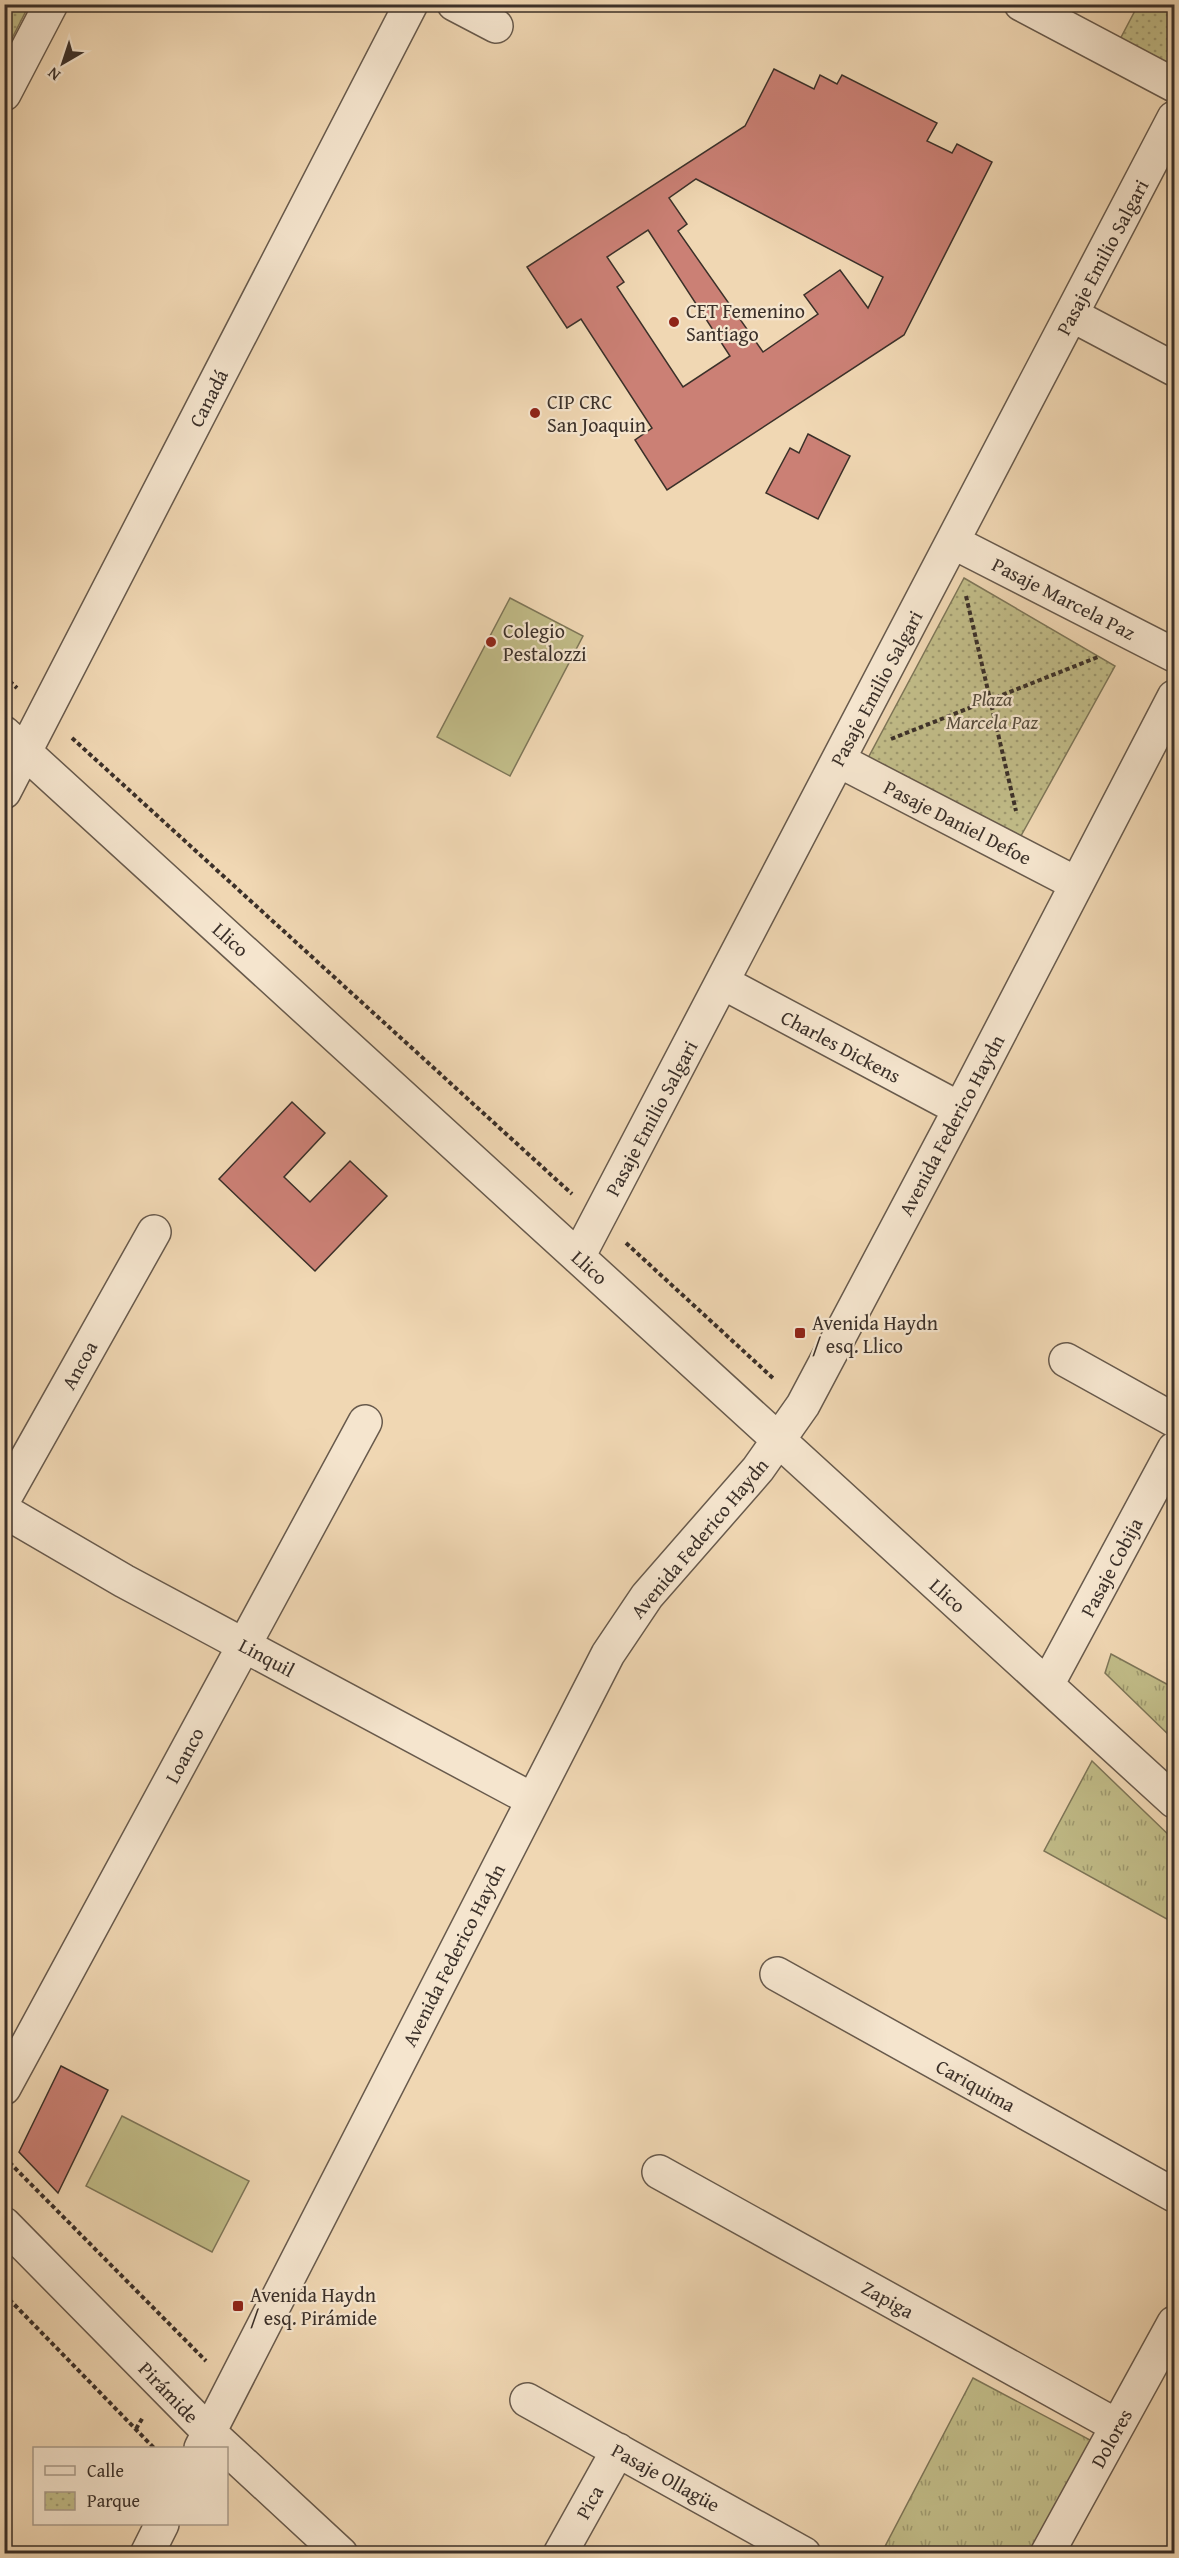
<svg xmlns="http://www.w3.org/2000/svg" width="1179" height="2558" font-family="'Gentium Book Plus',serif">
  <defs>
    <pattern id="grass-tufts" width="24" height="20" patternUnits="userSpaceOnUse" patternTransform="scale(1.5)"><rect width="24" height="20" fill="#c1bc88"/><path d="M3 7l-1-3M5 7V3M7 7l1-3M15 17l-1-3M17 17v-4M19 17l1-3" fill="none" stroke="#9e996f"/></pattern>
    <pattern id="park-dots" width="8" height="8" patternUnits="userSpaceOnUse" patternTransform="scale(1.5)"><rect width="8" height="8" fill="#c1bc88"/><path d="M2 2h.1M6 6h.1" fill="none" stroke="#9e996f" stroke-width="1.8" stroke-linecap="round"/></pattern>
  </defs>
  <rect width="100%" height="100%" fill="#f0d7b3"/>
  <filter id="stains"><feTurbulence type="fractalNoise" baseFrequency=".00333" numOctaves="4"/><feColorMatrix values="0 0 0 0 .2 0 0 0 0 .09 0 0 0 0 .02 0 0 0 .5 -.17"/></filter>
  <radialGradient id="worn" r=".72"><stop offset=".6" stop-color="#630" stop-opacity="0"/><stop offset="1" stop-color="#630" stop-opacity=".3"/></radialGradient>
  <!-- grass -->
  <path fill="url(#grass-tufts)" stroke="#7e7658" stroke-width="1.5" d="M1111,1654L1174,1688V1740L1105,1673Z
    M1092,1761L1174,1840V1923L1044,1851Z
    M973,2378L1092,2441L1033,2553L881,2554Z"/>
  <!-- park -->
  <path fill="url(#park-dots)" stroke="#7e7658" stroke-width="1.5" d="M5,4L29,5L5,52L4,5Z
    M1138,5H1174V75L1117,45Z
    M964,578L1115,666L1017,843L867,760Z"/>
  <!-- garden -->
  <path fill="#c1bc88" stroke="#7e7658" stroke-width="1.5" d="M510,598L583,636L510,776L437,737Z
    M122,2116L249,2181L212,2252L86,2186Z"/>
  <!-- building -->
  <path fill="#cb8075" stroke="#3b3029" stroke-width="1.5" fill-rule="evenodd" d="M774,69L814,89L820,75L837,84L842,75L937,123L927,141L952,153L957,144L992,162L904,335L667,490L635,440L652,428L581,319L567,328L527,267L745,126ZM696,179L883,277L868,308L840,270L804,295L818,314L763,352L678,231L687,224L669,198Z
    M648,230L730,356L683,387L617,287L624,282L607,257Z
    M808,434L850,456L818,519L766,493L790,448L799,453Z
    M292,1102L325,1133L284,1177L310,1202L350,1161L387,1196L315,1271L219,1179Z
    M61,2066L108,2090L58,2193L19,2152Z"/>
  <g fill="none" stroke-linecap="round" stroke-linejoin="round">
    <!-- minor casing -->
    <g stroke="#685a4c" stroke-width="36">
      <path id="minor" d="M454,4L496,26
        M1021,4L1174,85
        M4,94L51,4
        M1072,315L1174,369
        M953,542L1174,655
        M4,733L1174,1801
        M838,760L1077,884
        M4,792L411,4
        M722,982L960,1109
        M578,1257L1174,118
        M1066,1360L1174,1420
        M4,1499L154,1232
        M4,1511L124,1581L533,1800
        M1047,1685L1174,1449
        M777,1974L1174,2195
        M4,2088L365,1422
        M659,2172L1117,2426
        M4,2224L209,2432L341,2554
        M527,2400L804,2554
        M201,2448L608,1654L647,1596L758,1469L803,1405L960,1109L1174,697
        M147,2554L162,2524
        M560,2554L618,2450
        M1047,2554L1174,2323"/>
    </g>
    <!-- path -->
    <path stroke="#3b3029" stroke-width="4" stroke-dasharray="4.5 3" stroke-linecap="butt" d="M966,596L1016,811
      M4,676L17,688
      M72,738L572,1194
      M891,739L1098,657
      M626,1243L775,1380
      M4,2157L206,2361
      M4,2294L154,2448
      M136,2429L143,2417"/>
    <!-- minor -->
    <use href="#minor" stroke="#f5e5ce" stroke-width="33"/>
  </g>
  <!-- markers -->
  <g fill="#8f2418" stroke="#f5e5ce" stroke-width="2">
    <circle cx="674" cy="322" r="6"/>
    <circle cx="535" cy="413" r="6"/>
    <circle cx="491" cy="642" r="6"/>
    <rect x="794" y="1327" width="12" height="12" rx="3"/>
    <rect x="232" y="2300" width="12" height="12" rx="3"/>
  </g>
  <g text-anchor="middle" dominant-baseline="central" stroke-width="4.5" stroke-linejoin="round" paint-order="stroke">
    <!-- street labels -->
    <g font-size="20" fill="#3b3029" stroke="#f5e5ce">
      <text transform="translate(1102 257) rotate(-62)">Pasaje Emilio Salgari</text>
      <text transform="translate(208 398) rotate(-63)">Canadá</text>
      <text transform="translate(1064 598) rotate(27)">Pasaje Marcela Paz</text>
      <text transform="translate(876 688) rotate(-62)">Pasaje Emilio Salgari</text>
      <text transform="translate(958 822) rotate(27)">Pasaje Daniel Defoe</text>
      <text transform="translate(231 939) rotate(42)">Llico</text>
      <text transform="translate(841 1046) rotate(28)">Charles Dickens</text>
      <text transform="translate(651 1118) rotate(-62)">Pasaje Emilio Salgari</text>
      <text transform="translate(951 1125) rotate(-62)">Avenida Federico Haydn</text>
      <text transform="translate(590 1267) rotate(42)">Llico</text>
      <text transform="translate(79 1365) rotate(-61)">Ancoa</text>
      <text transform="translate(699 1538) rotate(-50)">Avenida Federico Haydn</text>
      <text transform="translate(1111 1567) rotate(-62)">Pasaje Cobija</text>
      <text transform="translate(948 1595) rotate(42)">Llico</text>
      <text transform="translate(267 1657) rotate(28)">Linquil</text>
      <text transform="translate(184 1755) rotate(-62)">Loanco</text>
      <text transform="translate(453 1955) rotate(-63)">Avenida Federico Haydn</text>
      <text transform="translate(976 2085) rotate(29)">Cariquima</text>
      <text transform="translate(888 2299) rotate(29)">Zapiga</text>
      <text transform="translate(169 2392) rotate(46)">Pirámide</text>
      <text transform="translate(1111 2438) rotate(-61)">Dolores</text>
      <text transform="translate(666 2477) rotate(29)">Pasaje Ollagüe</text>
      <text transform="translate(589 2502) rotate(-61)">Pica</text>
    </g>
    <!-- poi labels -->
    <g font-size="20" fill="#3b3029" stroke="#f5e5ce" text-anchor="start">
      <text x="686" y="310">CET Femenino<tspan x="686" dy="23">Santiago</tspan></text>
      <text x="547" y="401">CIP CRC<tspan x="547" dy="23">San Joaquin</tspan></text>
      <text x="503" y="630">Colegio<tspan x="503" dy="23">Pestalozzi</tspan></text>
      <text x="812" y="1322">Avenida Haydn<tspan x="812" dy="23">/ esq. Llico</tspan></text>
      <text x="250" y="2294">Avenida Haydn<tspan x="250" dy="23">/ esq. Pirámide</tspan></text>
    </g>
    <!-- park labels -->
    <g font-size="20" font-style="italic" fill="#564c3c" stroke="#f5e5ce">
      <text x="992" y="698">Plaza<tspan x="992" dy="23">Marcela Paz</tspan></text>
    </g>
  </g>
  <!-- margin -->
  <rect width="1179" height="2558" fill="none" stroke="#f0d7b3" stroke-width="24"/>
  <rect x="6" y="6" width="1167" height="2546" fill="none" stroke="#3b3029" stroke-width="3"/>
  <rect x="12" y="12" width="1155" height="2534" fill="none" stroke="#3b3029" stroke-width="1.5"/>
  <!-- legend -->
  <rect x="33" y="2447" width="195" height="78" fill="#f5e5ce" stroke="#ab9d8c" stroke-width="1.5"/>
  <rect x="45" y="2466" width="30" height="9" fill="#f5e5ce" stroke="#ab9d8c" stroke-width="1.5"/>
  <text x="87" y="2477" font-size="18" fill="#3b3029">Calle</text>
  <rect x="45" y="2492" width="30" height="18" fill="url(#park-dots)" stroke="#ab9d8c" stroke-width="1.5"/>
  <text x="87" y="2507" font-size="18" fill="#3b3029">Parque</text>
  <!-- north arrow -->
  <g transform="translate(63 63) rotate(219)" stroke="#f5e5ce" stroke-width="4.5" paint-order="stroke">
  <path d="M0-4.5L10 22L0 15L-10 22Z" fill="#3b3029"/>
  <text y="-9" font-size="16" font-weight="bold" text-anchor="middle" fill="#3b3029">N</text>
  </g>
  <rect width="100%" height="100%" filter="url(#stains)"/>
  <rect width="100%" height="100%" fill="url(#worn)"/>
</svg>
